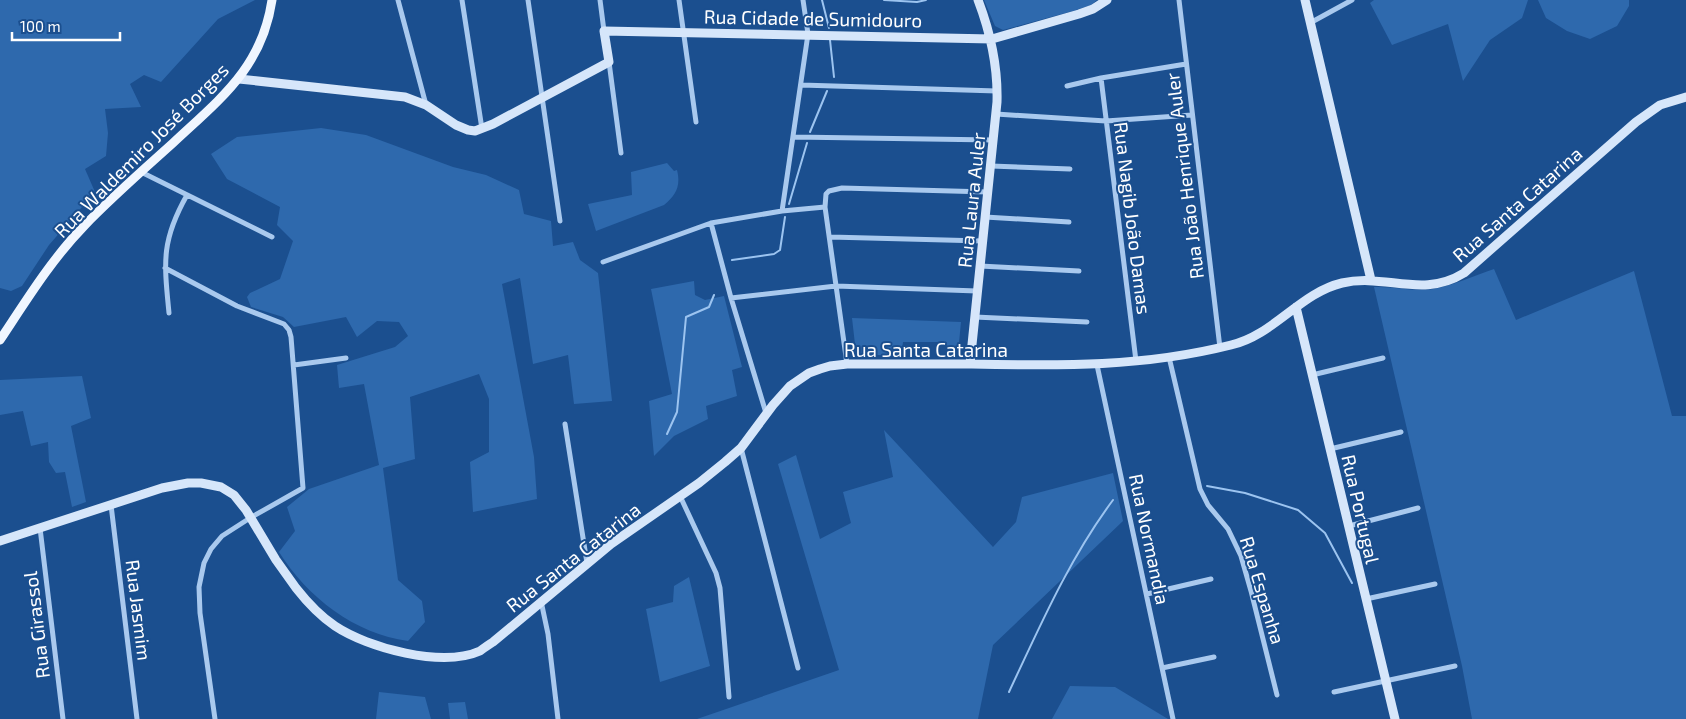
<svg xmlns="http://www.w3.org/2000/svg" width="1686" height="719" font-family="'Exo 2',sans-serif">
  <rect width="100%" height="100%" fill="#1b4f8f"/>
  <!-- green -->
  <path fill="#2e69ad" d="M0,0H255L218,19L161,82L144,75L130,84L141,107L105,109L108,133L106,156L85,169L95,192L49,245L22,286L11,291L0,288Z
    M984,0H1097L1091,5L1073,11L1003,30L995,26Z
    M1374,0H1528L1522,18L1490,40L1463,81L1448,24L1392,45L1370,3Z
    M1538,0H1629V6L1617,26L1590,39L1567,31L1546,18Z
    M321,128L366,135L453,167L486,175L519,190L524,214L551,221L553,246L573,242L580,260L598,273L612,401L574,404L568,355L533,364L520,278L502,284L534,457L537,499L473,512L470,462L489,452V399L479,374L410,397L415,459L383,468L398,580L422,601L425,622L408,641C355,634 307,597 279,552L295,531L287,507L309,489L379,465L364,384L339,388L337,365L395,347L408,336L399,322L377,321L357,337L346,317L294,327L283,317L251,307L247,297L250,293L280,279L293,241L277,225L280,207L227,179L211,154L237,137Z
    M667,163L674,171L677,170C681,186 676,195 664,205L596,231L588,204L632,195L631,172Z
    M1494,269L1516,320L1634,271L1672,416H1686V719H1472L1462,666L1374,287C1394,286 1414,292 1433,289C1451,286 1476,275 1494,269Z
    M694,281L695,295L705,300L724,296L742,367L732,370L737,396L706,406L708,419L674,436L654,456L649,401L672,394L651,289Z
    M852,318L961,322L958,353L948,355L946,342H903L901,357L856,353Z
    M82,376L91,418L71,426L86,502L72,507L65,472L56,473L49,462L48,442L31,446L23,411L0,415V380Z
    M884,430L993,547L1016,522L1022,497L1113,473L1123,521L993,645L978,719H697L839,670L778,464L796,455L820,539L851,523L843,492L893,477Z
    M689,577L710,666L660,682L646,609L673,602L674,586Z
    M1070,686L1115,687L1168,719H1052Z
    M379,692L425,697L431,719H376Z
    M465,702L468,719H450L448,703Z"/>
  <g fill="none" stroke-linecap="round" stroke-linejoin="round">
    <!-- stream -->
    <path stroke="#9cc4f0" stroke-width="2" d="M822,0L829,28
      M884,0L917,2L926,0
      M830,40L834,77
      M810,132L827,91
      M789,204L807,143
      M732,260L774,254L780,250L785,217
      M667,434L677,412L686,317L709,307L714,295
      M1207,486L1245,493L1298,510L1325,533L1352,583
      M1009,692C1040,626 1069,559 1113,500"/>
    <!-- street -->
    <path stroke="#a9c9ee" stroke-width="5" d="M398,0L426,105
      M462,0L482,129
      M528,0L560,221
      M600,0L604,31
      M679,0L696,122
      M1179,0L1220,348
      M1310,23L1352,0
      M609,62L621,153
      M1101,78L1136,361
      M801,85L997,91
      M1067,86L1101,78L1186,64
      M996,114L1106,121L1192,115
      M794,137L993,140
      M991,166L1070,169
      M141,172L272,237
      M782,211L808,34L803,0
      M985,217L1069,222
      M711,223L731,298L766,413
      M830,237L983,241
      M603,262L711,223L782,211L825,207
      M980,266L1079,271
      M165,268L237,306L284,324L289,330L291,337L303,488L250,518L222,536L211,549L204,563L199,587L200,613L215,719
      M731,298L836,286L977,291
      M169,313C164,262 161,241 187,195
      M975,317L1087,322
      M1169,357L1200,489L1208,505L1228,529L1241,556L1251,591L1277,695
      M847,364L825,207L826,194L829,191L842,188L988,192
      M294,365L346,358
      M1097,365L1173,719
      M1312,375L1383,358
      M565,424L587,563
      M741,448L798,668
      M1330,449L1401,432
      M680,496L716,573L720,588L729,697
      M111,505L137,719
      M1349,526L1418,508
      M40,528L63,719
      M1147,594L1211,579
      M1366,599L1435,584
      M541,601L548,634L558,719
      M1162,668L1214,657
      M1334,692L1455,666"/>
    <!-- secondary -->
    <path stroke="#d6e6fa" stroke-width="9" d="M1305,0L1371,280
      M239,79L405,97L426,105L456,125L468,130L475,131L493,124L609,62L604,31L992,39L1079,14L1093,9L1107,0
      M1296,307L1395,719
      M970,364L997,102C998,66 991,34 978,0
      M0,541L162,488L188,483H201L221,487L234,495L246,510L276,560L296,588C307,602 320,616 335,626C368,648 442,668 480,651C484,648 488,645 493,642L611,544L699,483L725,462L741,448L773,405L790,386L809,373L820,369L830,366L847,364C889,364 931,364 972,364C1061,366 1144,367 1231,345C1274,335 1300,293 1342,283C1386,273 1422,299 1464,273L1636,122L1660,105L1686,97"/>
    <!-- primary -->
    <path stroke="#f0f6ff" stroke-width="9" d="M0,340C26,301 51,260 84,226C112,197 143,170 173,143C220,99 262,68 272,0"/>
  </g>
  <g text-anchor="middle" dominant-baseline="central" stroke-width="4" stroke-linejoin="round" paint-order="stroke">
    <!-- street labels -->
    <g font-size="19" fill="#fff" stroke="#1b4f8f">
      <text transform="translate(813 18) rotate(1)">Rua Cidade de Sumidouro</text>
      <text transform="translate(141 150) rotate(-45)">Rua Waldemiro José Borges</text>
      <text transform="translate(1184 176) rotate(-97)">Rua João Henrique Auler</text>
      <text transform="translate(971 200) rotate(-84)">Rua Laura Auler</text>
      <text transform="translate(1517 204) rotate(-41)">Rua Santa Catarina</text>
      <text transform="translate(1133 218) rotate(83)">Rua Nagib João Damas</text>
      <text x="926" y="349">Rua Santa Catarina</text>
      <text transform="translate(1361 509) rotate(77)">Rua Portugal</text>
      <text transform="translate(1150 539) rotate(78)">Rua Normandia</text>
      <text transform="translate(573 557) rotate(-38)">Rua Santa Catarina</text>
      <text transform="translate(1263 590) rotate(73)">Rua Espanha</text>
      <text transform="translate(139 610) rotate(83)">Rua Jasmim</text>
      <text transform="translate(36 625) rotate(-97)">Rua Girassol</text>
    </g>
  </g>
  <!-- scale -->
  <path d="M12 32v8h108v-8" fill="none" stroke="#ffffff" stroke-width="2.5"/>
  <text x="20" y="32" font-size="15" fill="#ffffff" stroke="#1b4f8f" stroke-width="4" paint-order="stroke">100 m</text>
</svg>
